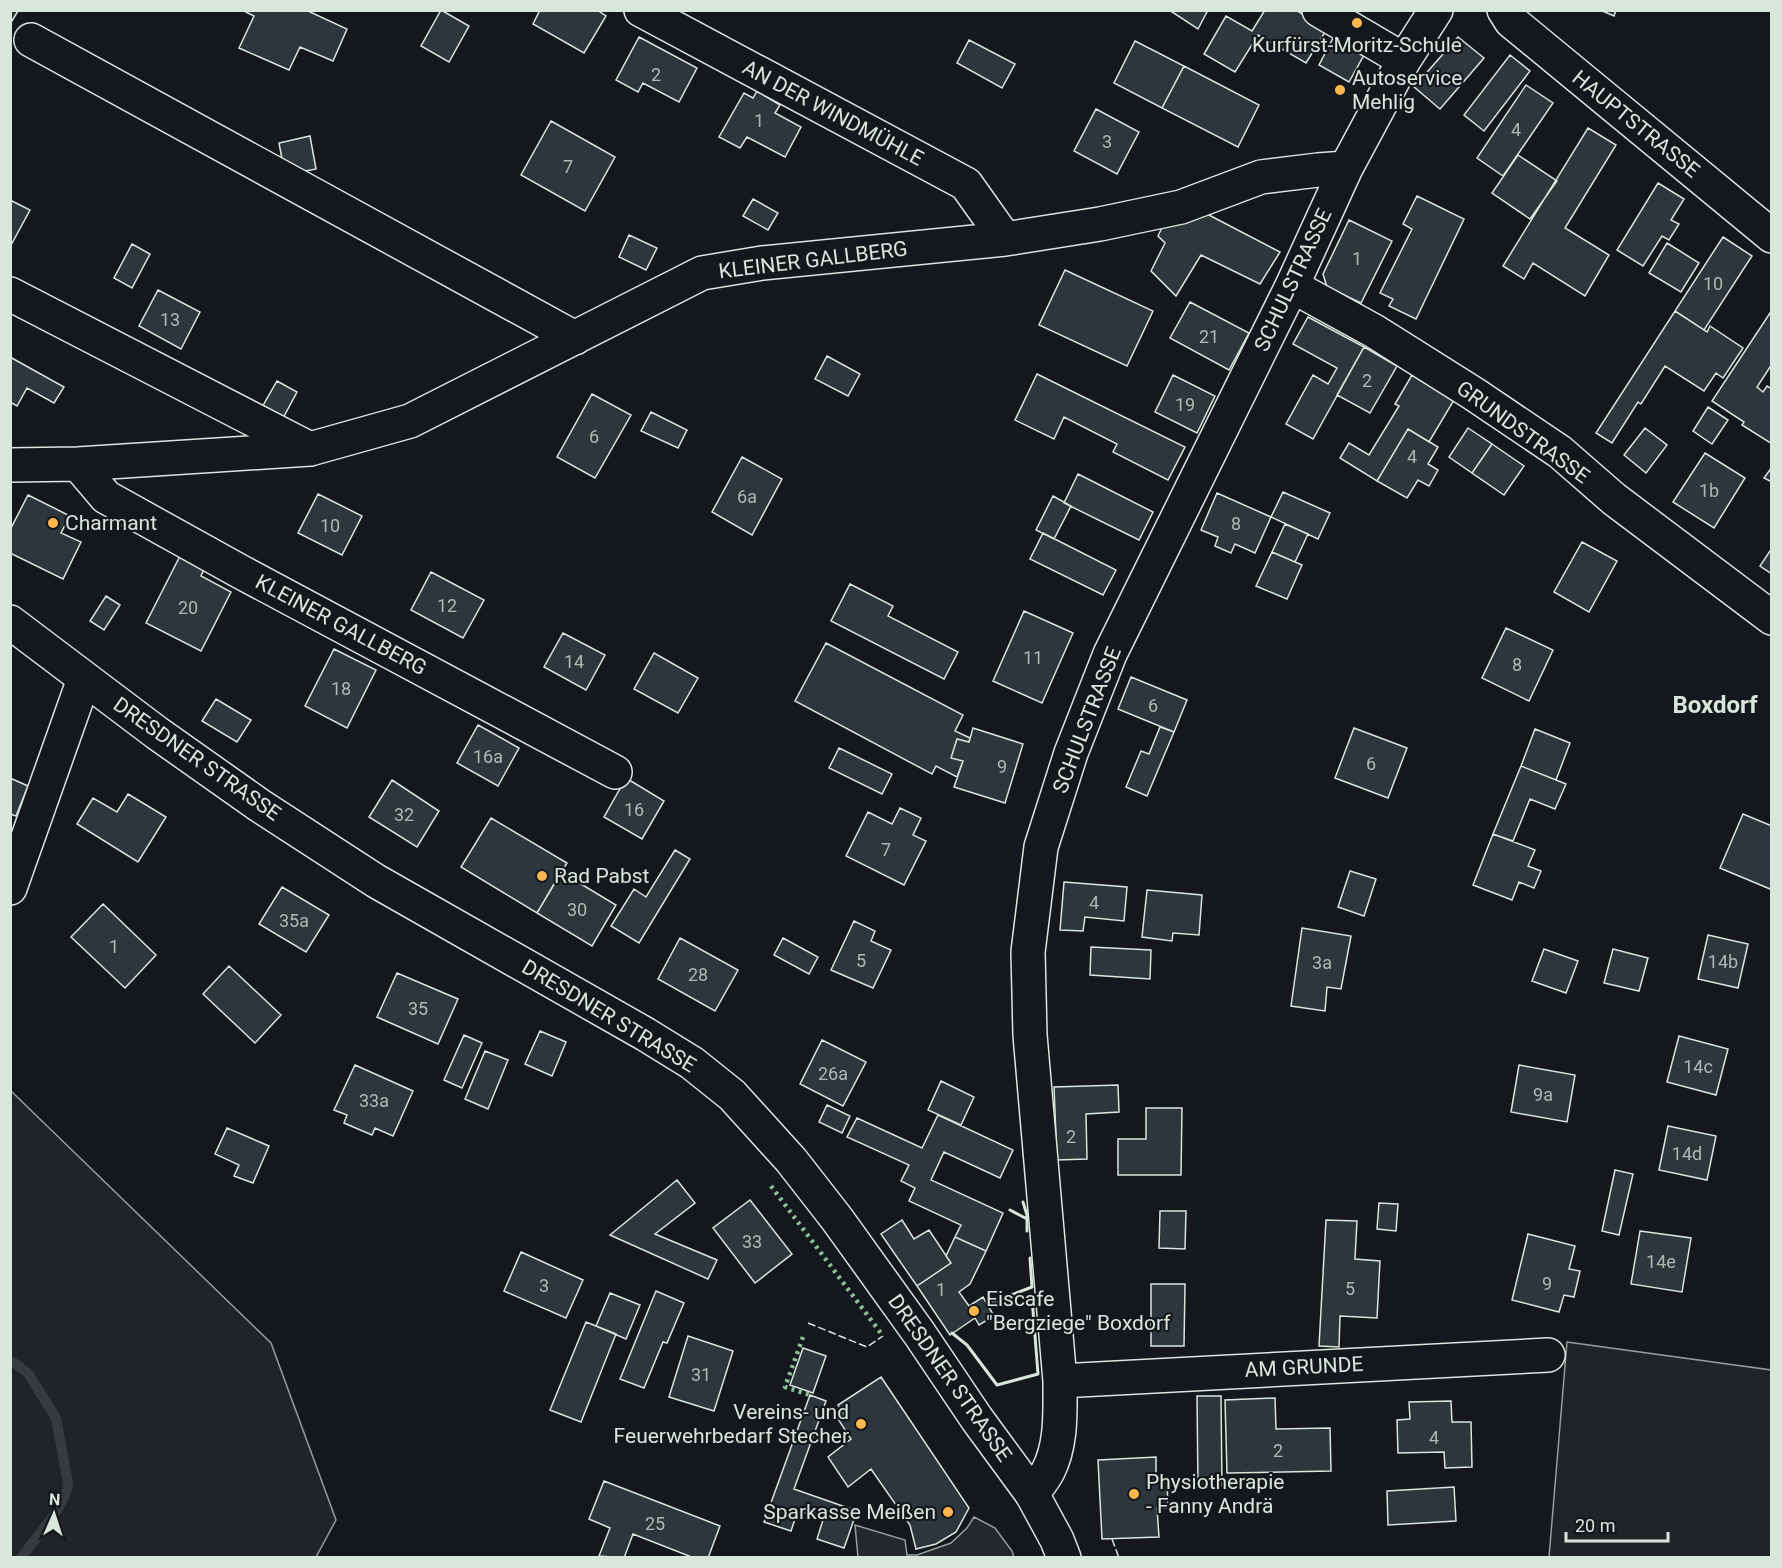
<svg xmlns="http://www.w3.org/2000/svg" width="1782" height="1568" font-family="Roboto,sans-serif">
  <rect width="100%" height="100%" fill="#14181c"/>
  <!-- green -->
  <path fill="#202428" stroke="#939e99" stroke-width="1.5" d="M11,1091L271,1343L336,1520L316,1557H11Z
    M1567,1342L1771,1370V1557H1549Z"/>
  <!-- parking -->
  <path fill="#24282b" stroke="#939e99" stroke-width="1.5" d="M974,1517L995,1528L1012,1551L1014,1557H858L855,1525L905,1540L907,1555H917L951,1543L967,1528Z"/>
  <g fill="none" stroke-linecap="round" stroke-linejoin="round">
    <!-- stream -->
    <path stroke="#363b3e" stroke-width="10" d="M10,1360L28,1373L56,1418L68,1483C67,1505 35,1538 21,1558"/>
  </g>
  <!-- building -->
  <path fill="#2c363c" stroke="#d8e6dc" stroke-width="1.5" d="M10,10L18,11L10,24Z
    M242,10H306L347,29L333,61L300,47L289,70L239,48L254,16Z
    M441,10L469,26L449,62L421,46Z
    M540,10H597L606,16L584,53L533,24Z
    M1169,10H1208L1198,29Z
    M1265,10H1296L1327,29L1306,63L1258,35L1235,72L1204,54L1226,16L1252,31Z
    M1600,10H1616L1614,16Z
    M639,37L697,68L679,102L643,83L638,92L616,80Z
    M1458,37L1484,58L1440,109L1414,87Z
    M1333,38L1364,55L1349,82L1319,65Z
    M969,40L1015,64L1002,88L957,63Z
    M1135,41L1184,66L1162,108L1114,83Z
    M1510,55L1530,71L1484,131L1464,115Z
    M1184,66L1259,105L1238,147L1162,108Z
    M1526,85L1553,103L1503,176L1477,158Z
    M757,91L780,105L775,113L801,127L785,157L747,137L740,148L719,137L744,93L753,98Z
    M1096,109L1139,132L1117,174L1074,151Z
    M551,121L615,157L585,211L521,175Z
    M1588,128L1616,145L1565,228L1609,255L1585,296L1533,263L1524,279L1503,266Z
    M310,136L316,169L285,175L279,143Z
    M1518,155L1557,181L1530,219L1492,193Z
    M1658,183L1684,199L1671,220L1679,224L1669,240L1662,236L1643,266L1617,250Z
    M1417,196L1464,219L1416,319L1389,306L1393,299L1380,293L1412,229L1403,224Z
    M753,199L778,213L768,230L743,216Z
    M10,200L30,210L10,247Z
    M1207,214L1280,252L1260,284L1201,255L1176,296L1151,271L1165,243L1158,236L1166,219Z
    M1349,220L1392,241L1361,303L1327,287L1323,274Z
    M629,235L657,248L646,270L619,257Z
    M1723,237L1752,256L1704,330L1675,311Z
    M1667,243L1699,263L1681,292L1649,273Z
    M132,244L150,254L132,288L114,278Z
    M1065,270L1153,311L1127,366L1039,325Z
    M158,290L200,312L181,349L139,326Z
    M1190,302L1249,333L1229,370L1170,338Z
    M1772,310V364L1757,387L1763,392L1767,386L1772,389V444L1742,425L1744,422L1712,401Z
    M1675,311L1707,332L1710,326L1743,348L1723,378L1716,373L1704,391L1665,366L1641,404L1638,402L1612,443L1596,433Z
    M1308,317L1364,347L1313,439L1286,424L1313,375L1328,384L1337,368L1293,344Z
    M1364,347L1397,366L1370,413L1337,395Z
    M827,356L860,374L848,396L815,379Z
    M10,357L64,387L54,403L27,388L17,406L10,402Z
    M1037,374L1185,447L1168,480L1113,452L1117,444L1064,417L1054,439L1015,420Z
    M1173,375L1215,396L1197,433L1155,412Z
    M1412,375L1454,400L1429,442L1408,429L1377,481L1340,458L1349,443L1369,455L1399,406L1395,404Z
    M277,381L297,392L282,420L261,409Z
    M592,394L631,415L595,478L557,457Z
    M1708,407L1728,420L1712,444L1693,431Z
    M651,412L687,430L678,448L641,431Z
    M1468,428L1492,444L1472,473L1449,457Z
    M1645,428L1667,445L1646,473L1624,455Z
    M1408,429L1438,447L1428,464L1438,470L1429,486L1418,480L1407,498L1377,481Z
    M1492,444L1524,466L1504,495L1472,473Z
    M1705,453L1745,478L1714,528L1673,502Z
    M742,457L782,479L752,535L712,512Z
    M1772,467V482L1764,478Z
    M1078,474L1153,512L1139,540L1064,503Z
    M1283,492L1330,513L1318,539L1271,517Z
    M1217,493L1271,517L1255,553L1235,544L1231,553L1215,546L1218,537L1201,530Z
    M318,494L362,516L342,555L298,533Z
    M28,495L70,516L61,533L81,542L63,579L10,553V530Z
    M1053,496L1071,506L1054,539L1036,530Z
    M1285,524L1308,534L1295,562L1272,552Z
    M1043,533L1116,570L1103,595L1030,559Z
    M1582,542L1617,561L1589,612L1554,592Z
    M1772,548V574L1760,566Z
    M1272,552L1302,565L1287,599L1256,586Z
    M180,556L204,569L201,576L231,592L201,651L146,623Z
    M431,572L484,600L463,638L411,610Z
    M850,584L893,606L888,616L958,652L944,679L831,621Z
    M106,596L120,605L104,630L90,621Z
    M1024,611L1073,633L1042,703L993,681Z
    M1506,628L1553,650L1529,701L1482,678Z
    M563,633L605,655L586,690L544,667Z
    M826,643L963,715L955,731L970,738L969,742L957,739L951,758L963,761L957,777L936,766L932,774L795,701Z
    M334,649L376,670L347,728L305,706Z
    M654,653L698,678L678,713L634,689Z
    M1131,677L1187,700L1174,732L1118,709Z
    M216,699L251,720L237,742L202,721Z
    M478,725L519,748L498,786L457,763Z
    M1160,727L1174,732L1147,796L1126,787L1141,751L1149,754Z
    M973,728L1023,744L1005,803L954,787L963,761L951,758L957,739L969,742Z
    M1354,728L1407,748L1388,798L1335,778Z
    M1535,729L1570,743L1556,780L1521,766Z
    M839,748L892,774L882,794L829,768Z
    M1521,766L1566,784L1555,809L1530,799L1513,841L1493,834Z
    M10,778L28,786L16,816L10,814Z
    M626,778L664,801L642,839L604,817Z
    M392,780L439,811L417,847L369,817Z
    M128,794L166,817L138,862L77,824L93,798L117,812Z
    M900,808L921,818L913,835L926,841L904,885L846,856L868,812L892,824Z
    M1743,814L1772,826V885L1770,889L1720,868Z
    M491,818L567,863L537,913L461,867Z
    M1493,834L1535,850L1528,866L1541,871L1534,888L1519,882L1512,900L1473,885Z
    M675,850L690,859L639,943L611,926L634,889L646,897Z
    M1350,871L1376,879L1364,916L1338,907Z
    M561,872L616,905L592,946L537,913Z
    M1064,882L1127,887L1124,921L1085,917L1083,931L1060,930Z
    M282,887L329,915L306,952L259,924Z
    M1147,890L1202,895L1199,935L1173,933L1172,941L1142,937Z
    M103,904L156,955L125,988L71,937Z
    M854,921L875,931L871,941L891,950L873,988L831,970Z
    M1302,928L1351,936L1341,989L1327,987L1325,1011L1291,1006Z
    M1708,935L1748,944L1738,988L1698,979Z
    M680,938L738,970L715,1011L658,979Z
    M783,938L818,957L809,974L774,955Z
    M1091,947L1151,950L1150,979L1090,975Z
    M1544,949L1578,961L1566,993L1532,981Z
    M1613,949L1648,958L1639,991L1604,983Z
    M229,966L281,1015L255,1043L203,994Z
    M397,973L458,999L438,1044L377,1017Z
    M540,1031L566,1042L552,1076L525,1064Z
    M464,1035L482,1043L462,1088L444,1080Z
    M1679,1036L1728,1049L1716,1095L1667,1082Z
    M822,1040L866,1062L843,1106L800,1084Z
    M485,1051L508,1060L488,1109L465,1099Z
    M355,1065L413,1091L393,1136L375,1128L372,1135L344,1123L347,1115L334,1110Z
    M1519,1065L1575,1075L1567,1122L1511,1112Z
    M941,1081L974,1097L961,1125L928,1110Z
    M1118,1085L1119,1112L1086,1114L1087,1159L1057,1160L1054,1087Z
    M827,1105L850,1116L842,1133L819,1122Z
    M1146,1108H1182L1181,1175H1118V1139H1146Z
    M938,1115L1013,1150L1000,1178L944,1152L931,1180L1003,1213L986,1251L955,1237L961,1225L909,1201L915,1188L901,1181L909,1165L847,1137L857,1118L922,1148Z
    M1668,1126L1716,1136L1707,1180L1659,1170Z
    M227,1128L269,1146L253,1183L234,1176L239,1165L215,1154Z
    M1615,1170L1633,1174L1619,1235L1602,1231Z
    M677,1180L695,1203L655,1234L717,1260L708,1279L610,1235Z
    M750,1200L792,1254L755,1283L713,1228Z
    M1379,1203L1398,1204L1396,1231L1377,1229Z
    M1160,1211H1186L1185,1249L1159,1248Z
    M902,1220L914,1239L929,1230L951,1263L917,1286L881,1234Z
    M1326,1220L1357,1221L1355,1259L1380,1261L1377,1318L1340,1316L1339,1347L1319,1346Z
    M1640,1231L1691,1238L1682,1292L1631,1284Z
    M1528,1234L1575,1246L1569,1269L1580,1271L1574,1297L1564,1295L1559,1312L1512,1300Z
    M955,1237L986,1251L970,1284L959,1292L969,1306L983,1297L994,1316L979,1325L975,1318L950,1335L917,1286L951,1263L946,1256Z
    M521,1252L583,1280L566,1318L504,1291Z
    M1151,1284H1185L1184,1346H1151Z
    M656,1291L684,1303L667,1343L663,1342L644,1388L620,1379Z
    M610,1293L640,1305L626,1339L596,1326Z
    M586,1322L616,1334L581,1422L550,1410Z
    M688,1336L733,1351L714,1411L669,1397Z
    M803,1348L826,1356L813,1393L790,1385Z
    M881,1377L969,1508L956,1532L936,1544L916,1549L910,1525L871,1469L848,1487L828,1457L851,1439L838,1419L844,1414L838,1405Z
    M810,1395L826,1401L794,1489L857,1511L844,1548L817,1539L823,1520L798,1510L791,1531L764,1522Z
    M1197,1396H1221L1222,1486L1198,1487Z
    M1275,1398L1276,1429L1330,1428L1331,1471L1227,1473L1225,1400Z
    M1451,1401L1452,1422H1471L1472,1467L1445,1468L1444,1452L1398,1453L1397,1420L1410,1419L1409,1402Z
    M1156,1457V1481L1167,1480L1168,1508H1157L1159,1537L1102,1539L1098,1460Z
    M604,1481L720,1526L708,1558H694L633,1534L624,1558L599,1556L610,1528L589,1519Z
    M1454,1487L1456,1521L1388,1525L1387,1491Z"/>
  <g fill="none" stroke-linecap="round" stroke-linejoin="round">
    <!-- minor casing -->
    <g stroke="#d8e6dc" stroke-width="36">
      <path id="minor" d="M641,10L966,184L1005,239
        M1319,10L1404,60
        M1504,10L1511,21L1772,236
        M31,40L575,338
        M1292,286L1374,331L1474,394L1560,452L1614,499L1772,618
        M10,294L310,449
        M78,464L106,497L241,572L615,772
        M10,465L78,464L310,449L410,421L702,273L762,263L1005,239L1100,224L1181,207L1261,177L1318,170L1346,168
        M10,888L84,679
        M1060,1381L1548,1355
        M1032,1494C1037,1487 1044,1479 1048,1471C1062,1444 1060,1411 1060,1381L1030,1035L1028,952L1041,847L1071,753L1110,654L1292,286L1346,168L1404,60L1436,10"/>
    </g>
    <!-- major casing -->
    <g stroke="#d8e6dc" stroke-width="36">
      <path id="major" d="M10,622L157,733L259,805L376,881L645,1034L692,1063L732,1095L791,1160L837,1219L919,1333L977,1419L1032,1494L1057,1540L1064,1558"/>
    </g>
    <!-- minor -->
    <use href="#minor" stroke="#14181c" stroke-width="33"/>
    <!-- major -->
    <use href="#major" stroke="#14181c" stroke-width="33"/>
    <!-- hedge -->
    <path stroke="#8ac095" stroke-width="4.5" stroke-dasharray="3 4.5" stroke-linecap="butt" d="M771,1186L883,1336
      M803,1337L785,1387L810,1395"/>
    <!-- fence -->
    <path stroke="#d8e6dc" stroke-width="1.5" stroke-dasharray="8 3" stroke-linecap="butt" d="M808,1323L867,1347L883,1336
      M1112,1539L1119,1558"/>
    <!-- wall -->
    <path stroke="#d8e6dc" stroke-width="3" d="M1023,1202L1027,1215V1231
      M1010,1210L1027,1219
      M993,1302L1032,1287L1030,1258
      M952,1333L967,1345L997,1385L1038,1374L1032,1298L1023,1301"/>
  </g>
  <!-- markers -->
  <g fill="#ffb74d" stroke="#14181c" stroke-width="2">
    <circle cx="1357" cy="23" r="6"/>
    <circle cx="1340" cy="90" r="6"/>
    <circle cx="53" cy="523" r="6"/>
    <circle cx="542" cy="876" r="6"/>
    <circle cx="974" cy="1311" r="6"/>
    <circle cx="861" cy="1424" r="6"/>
    <circle cx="1134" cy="1494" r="6"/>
    <circle cx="948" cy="1512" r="6"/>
  </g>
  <g text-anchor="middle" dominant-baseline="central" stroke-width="4.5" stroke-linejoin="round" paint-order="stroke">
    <!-- number labels -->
    <g font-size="18" fill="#adbab4">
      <text x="656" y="74">2</text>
      <text x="759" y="120">1</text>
      <text x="1516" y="129">4</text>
      <text x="1107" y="141">3</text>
      <text x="568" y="166">7</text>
      <text x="1357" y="258">1</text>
      <text x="1713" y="283">10</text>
      <text x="170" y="319">13</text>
      <text x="1209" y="336">21</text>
      <text x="1367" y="380">2</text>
      <text x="1185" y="404">19</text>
      <text x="594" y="436">6</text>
      <text x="1412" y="456">4</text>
      <text x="1709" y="490">1b</text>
      <text x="747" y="496">6a</text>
      <text x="1236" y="523">8</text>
      <text x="330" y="525">10</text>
      <text x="447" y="605">12</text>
      <text x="188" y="607">20</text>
      <text x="1033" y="657">11</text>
      <text x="574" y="661">14</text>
      <text x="1517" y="664">8</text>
      <text x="341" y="688">18</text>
      <text x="1153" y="705">6</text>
      <text x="488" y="756">16a</text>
      <text x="1371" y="763">6</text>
      <text x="1002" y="766">9</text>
      <text x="634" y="809">16</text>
      <text x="404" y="814">32</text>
      <text x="886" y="849">7</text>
      <text x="1094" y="902">4</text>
      <text x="577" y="909">30</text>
      <text x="294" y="920">35a</text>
      <text x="114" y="946">1</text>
      <text x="861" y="960">5</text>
      <text x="1723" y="961">14b</text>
      <text x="1322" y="962">3a</text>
      <text x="698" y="974">28</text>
      <text x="418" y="1008">35</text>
      <text x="1698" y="1066">14c</text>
      <text x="833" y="1073">26a</text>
      <text x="1543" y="1094">9a</text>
      <text x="374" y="1100">33a</text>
      <text x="1071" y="1136">2</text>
      <text x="1687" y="1153">14d</text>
      <text x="752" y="1241">33</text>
      <text x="1661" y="1261">14e</text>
      <text x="1547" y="1283">9</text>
      <text x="544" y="1285">3</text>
      <text x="1350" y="1288">5</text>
      <text x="941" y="1289">1</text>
      <text x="701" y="1374">31</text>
      <text x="1434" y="1437">4</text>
      <text x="1278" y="1450">2</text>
      <text x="655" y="1523">25</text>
    </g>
    <!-- poi labels -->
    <g font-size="21" fill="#d8e6dc" stroke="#14181c" text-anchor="start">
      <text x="1357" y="45" text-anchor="middle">Kurfürst-Moritz-Schule</text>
      <text x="1352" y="78">Autoservice<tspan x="1352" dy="24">Mehlig</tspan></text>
      <text x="65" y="523">Charmant</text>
      <text x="554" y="876">Rad Pabst</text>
      <text x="986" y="1299">Eiscafe<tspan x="986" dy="24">"Bergziege" Boxdorf</tspan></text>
      <text x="849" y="1412" text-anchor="end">Vereins- und<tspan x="849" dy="24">Feuerwehrbedarf Stecher</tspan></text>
      <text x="1146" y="1482">Physiotherapie<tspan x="1146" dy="24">- Fanny Andrä</tspan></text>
      <text x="936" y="1512" text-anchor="end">Sparkasse Meißen</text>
    </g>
    <!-- street labels -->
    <g font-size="21" fill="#d8e6dc" stroke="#14181c">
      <text transform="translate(833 113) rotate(28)">AN DER WINDMÜHLE</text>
      <text transform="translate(1636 124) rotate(39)">HAUPTSTRASSE</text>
      <text transform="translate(813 260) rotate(-7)">KLEINER GALLBERG</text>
      <text transform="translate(1293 280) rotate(-65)">SCHULSTRASSE</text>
      <text transform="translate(1523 432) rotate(36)">GRUNDSTRASSE</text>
      <text transform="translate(341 625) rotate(28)">KLEINER GALLBERG</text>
      <text transform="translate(1087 720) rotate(-69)">SCHULSTRASSE</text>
      <text transform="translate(197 759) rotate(35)">DRESDNER STRASSE</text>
      <text transform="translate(609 1016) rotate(31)">DRESDNER STRASSE</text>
      <text transform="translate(1304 1367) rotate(-3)">AM GRUNDE</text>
      <text transform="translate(950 1378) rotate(55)">DRESDNER STRASSE</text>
    </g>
    <!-- quarter labels -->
    <g font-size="24" font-weight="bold" fill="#d8e6dc" stroke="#14181c">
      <text x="1715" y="705">Boxdorf</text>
    </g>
  </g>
  <!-- border -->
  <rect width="1782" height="1568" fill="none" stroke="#d8e6dc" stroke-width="24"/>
  <!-- north arrow -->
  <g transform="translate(54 1514) rotate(3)" stroke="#14181c" stroke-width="4.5" paint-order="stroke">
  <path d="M0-4.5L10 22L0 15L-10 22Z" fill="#d8e6dc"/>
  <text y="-9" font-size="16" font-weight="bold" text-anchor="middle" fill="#d8e6dc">N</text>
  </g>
  <!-- scale -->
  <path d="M1566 1532v9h102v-9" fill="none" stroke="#d8e6dc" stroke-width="3"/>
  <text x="1575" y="1532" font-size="18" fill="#d8e6dc" stroke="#14181c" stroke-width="4.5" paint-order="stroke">20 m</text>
</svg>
